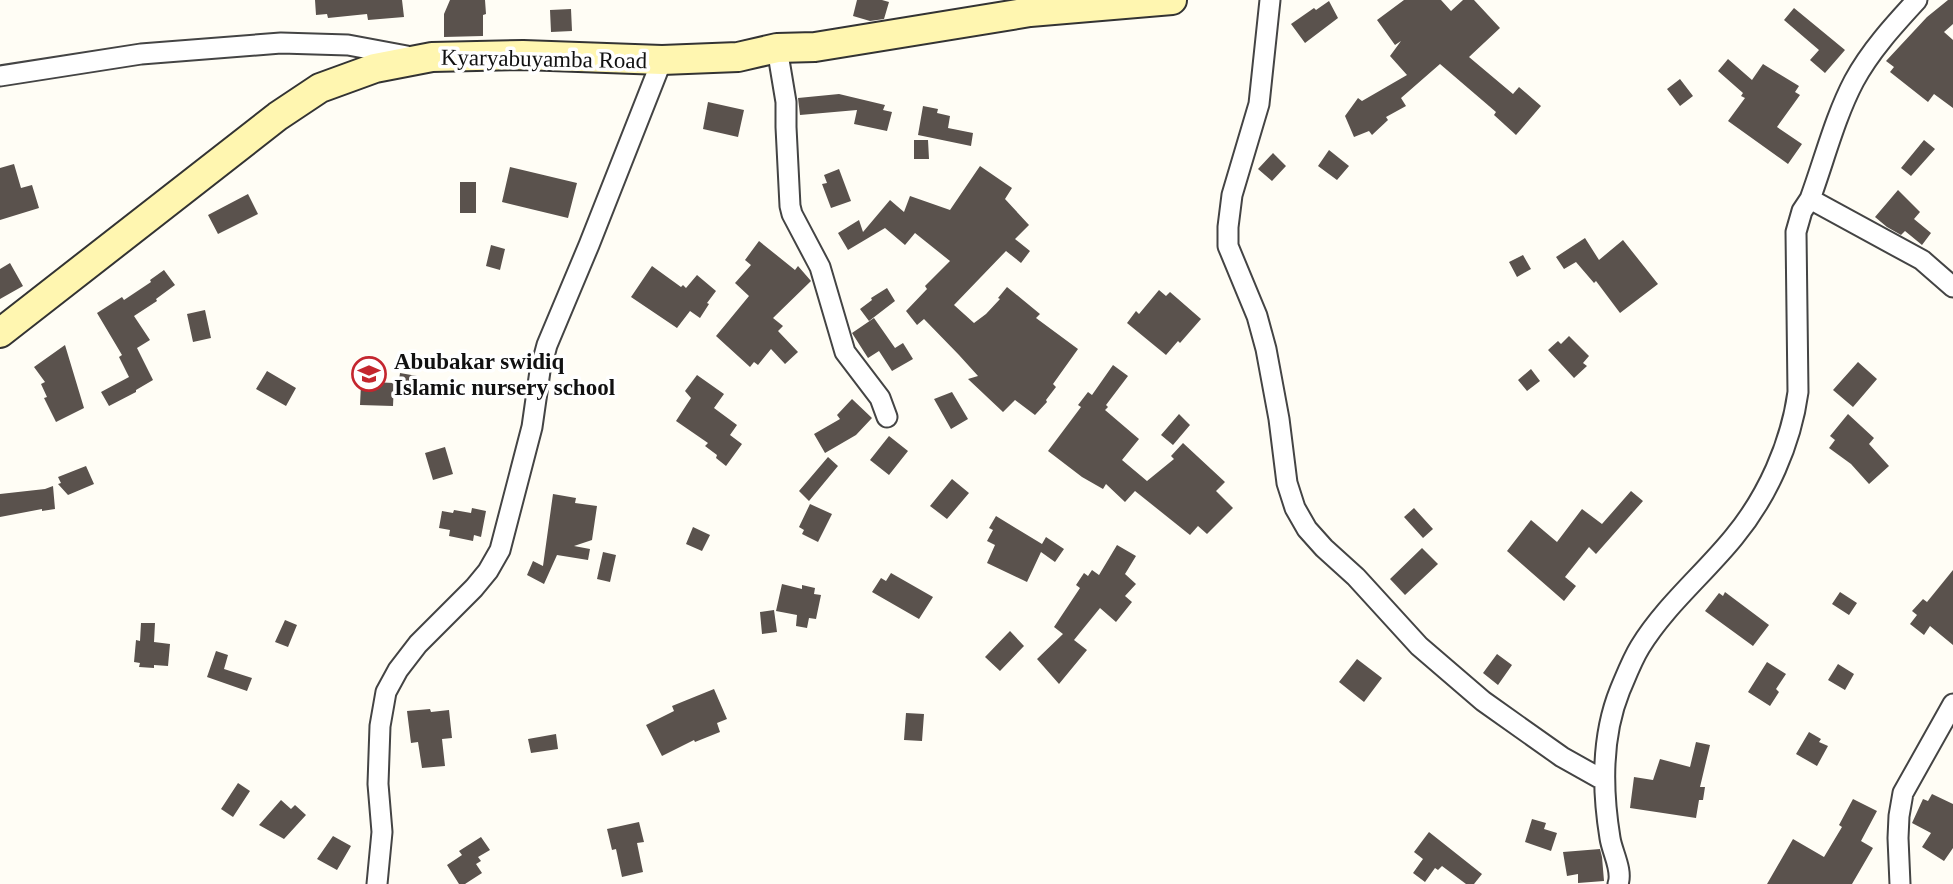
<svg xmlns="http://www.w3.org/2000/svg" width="1953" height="884" font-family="Georgia,serif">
  <rect width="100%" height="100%" fill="#fffdf5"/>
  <!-- building -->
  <path fill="#5a524d" d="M315,0H402L404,17L368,20L367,14L328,18L327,14L316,15Z
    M450,0H485L486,14L483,15V36L444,37V14Z
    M857,0H882L889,2L884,19L870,21L853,16Z
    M1404,0H1441L1451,11L1463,0H1474L1500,28L1469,57L1513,94L1519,87L1541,106L1516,135L1494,115L1496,112L1440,64L1401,98L1406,106L1386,117L1388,120L1372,135L1369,131L1354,137L1345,116L1358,98L1362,101L1407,75L1390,56L1401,41L1395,45L1377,20Z
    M1948,0H1953V24L1944,32L1953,40V108L1934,94L1928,102L1890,72L1894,67L1886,61L1927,17Z
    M1329,1L1338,18L1305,43L1291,24L1314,8L1316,10Z
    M1794,8L1845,50L1825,73L1810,60L1819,50L1784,20Z
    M571,9L572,31L551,32L550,10Z
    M1728,59L1752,80L1763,64L1799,86L1795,92L1800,95L1777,127L1802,144L1788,164L1728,121L1745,98L1741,96L1743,93L1718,71Z
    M1680,79L1693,96L1680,106L1667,89Z
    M839,94L885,105L883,110L892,112L887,131L854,124L857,110L800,115L798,98Z
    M708,102L744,110L738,137L703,129Z
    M923,106L938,109L937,113L950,116L948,128L973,133L971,146L918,135Z
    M914,140H928L929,159H914Z
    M1924,140L1935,149L1911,176L1901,168Z
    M1329,150L1349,166L1337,180L1318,166Z
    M1273,153L1286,166L1272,181L1258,169Z
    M14,164L21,188L32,185L39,208L0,220V168Z
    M980,166L1012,188L1005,199L1029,225L1015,239L1030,251L1021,263L1006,251L954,305L974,323L986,314L1000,299L998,298L1007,287L1040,314L1036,318L1078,349L1053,384L1056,387L1046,400L1047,402L1035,415L1015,400L1003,412L968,379L978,376L959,355L924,319L917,325L906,311L927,289L925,286L950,261L915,233L905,245L885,228L848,250L838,233L859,220L863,232L890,200L904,212L910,196L950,210Z
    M510,167L577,183L568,218L502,202Z
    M839,169L851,201L831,208L822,184L827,183L824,175Z
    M460,182H476V213H460Z
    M1898,190L1920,212L1914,219L1931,233L1922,245L1905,231L1901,235L1887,227L1875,217Z
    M248,194L258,214L218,234L208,215Z
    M1585,238L1599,260L1623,240L1658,284L1620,313L1596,281L1594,283L1576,262L1564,269L1556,257Z
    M759,241L795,270L798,266L811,281L773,318L783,326L778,331L798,352L785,364L771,349L758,365L754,362L750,367L716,336L749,296L735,283L751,265L745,260Z
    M491,245L505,249L500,270L486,266Z
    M1523,255L1531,269L1517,277L1509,262Z
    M10,263L23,286L0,299V269Z
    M652,266L681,287L683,285L686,288L697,275L716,291L707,303L709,304L700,318L690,311L677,328L631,297Z
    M164,270L175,285L156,299L157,301L134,316L150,340L137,348L153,380L136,390V392L109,406L101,392L129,377L119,357L122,355L97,313L122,297L124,300L151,282L150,280Z
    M887,288L895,301L869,321L860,309L872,300L871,298Z
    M1159,290L1166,296L1170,292L1201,319L1180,343L1178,341L1166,355L1127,323L1136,311L1139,314Z
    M205,310L211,338L193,342L187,314Z
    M874,318L895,348L903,343L913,359L892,371L879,351L868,358L852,333Z
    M1569,336L1589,356L1583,363L1587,366L1574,378L1548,350L1558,341L1561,344Z
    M65,345L84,408L56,422L44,398L47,397L41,384L45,382L34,367Z
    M1858,362L1877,379L1853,407L1833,390Z
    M1113,365L1128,376L1106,405L1108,407L1105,410L1139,439L1122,460L1147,481L1174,459L1171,456L1183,443L1225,482L1216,491L1233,508L1207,534L1198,526L1190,535L1135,491L1125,502L1106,484L1103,489L1082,477L1048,451L1081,407L1078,405L1088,392L1092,395Z
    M1531,369L1540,381L1527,391L1518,380Z
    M267,371L296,388L286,406L256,389Z
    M400,373L417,376L413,397L397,394Z
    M697,375L724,394L714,408L737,425L730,435L742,444L726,466L716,458L717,455L705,446L708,443L676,421L691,398L685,391Z
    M371,382L394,383L393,406L360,405L361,384L371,385Z
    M952,392L968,419L951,429L934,399Z
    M852,399L872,418L856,435L825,453L814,434L840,419L837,415Z
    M1179,414L1190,425L1173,445L1161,435Z
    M1848,414L1874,438L1869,444L1889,466L1869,484L1851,464L1829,448L1835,440L1830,436Z
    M889,436L908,451L889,475L870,460Z
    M445,447L453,474L433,480L425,453Z
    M828,457L838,466L809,501L799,491Z
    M86,466L94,484L68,495L58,484L61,483L58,477Z
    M952,479L969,493L947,519L930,506Z
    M53,486L55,509L42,511V509L0,517V494L45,489Z
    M1631,491L1643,501L1596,554L1589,547L1565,577L1576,586L1564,601L1507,551L1531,520L1557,542L1582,509L1602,524Z
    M553,494L576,498L575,503L597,506L592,540L574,546L590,549L588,560L557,555L544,584L527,575L533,561L543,566Z
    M810,504L832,514L818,542L802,534L804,530L799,527Z
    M472,508L486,511L481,537L474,535L473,541L449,536L450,530L439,528L442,511L453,513L454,510L471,513Z
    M1414,508L1433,529L1423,538L1404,517Z
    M996,516L1042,544L1046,537L1064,549L1055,562L1041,552L1027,582L987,563L995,545L987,541L993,530L989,528Z
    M693,527L710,535L702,551L686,544Z
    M1117,545L1136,556L1125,574L1136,584L1125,596L1132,602L1116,622L1100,608L1074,640L1087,650L1059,684L1037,659L1063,634L1054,627L1080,588L1076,585L1084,573L1088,576L1092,570L1099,575Z
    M1422,548L1438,564L1405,595L1390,579Z
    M603,552L616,555L610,582L597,579Z
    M1953,570V645L1930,626L1924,635L1910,624L1917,615L1912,611L1923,599L1927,602Z
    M891,573L933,597L919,619L872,592L881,578L886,581Z
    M782,584L802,589V585L815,588L814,594L821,595L816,619L809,618L807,628L796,626L797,615L776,611Z
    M1725,592L1769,625L1753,646L1705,611L1719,593L1723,596Z
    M1840,592L1857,603L1849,615L1832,604Z
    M774,610L777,632L762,634L760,612Z
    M285,620L297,625L288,647L275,642Z
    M141,623H155L154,642L170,644L168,666L154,665V668L139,667L140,663L134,662L136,640L140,641Z
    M1010,631L1024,646L1000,671L985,657Z
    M216,651L228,655L224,669L252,678L247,691L207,677Z
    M1497,654L1512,665L1498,685L1483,673Z
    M1357,659L1382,678L1364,702L1339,682Z
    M1767,662L1786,674L1776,689L1779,692L1770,706L1748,692Z
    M1838,664L1854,674L1845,690L1828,680Z
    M714,689L727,719L717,723L720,732L695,742L694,740L662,756L646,725L674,711L672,706Z
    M430,709L431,712L449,710L452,738L442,739L445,766L422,768L418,742L411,743L407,711Z
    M906,713L924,714L922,741L904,740Z
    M1809,732L1821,739L1819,742L1828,746L1817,766L1796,754Z
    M556,734L558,749L531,753L528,739Z
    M1696,742L1710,745L1700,787H1705L1703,800H1699L1696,818L1630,808L1634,777L1653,780L1660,759L1690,767Z
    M238,783L250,791L233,817L221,809Z
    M1932,794L1953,804V848L1944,861L1922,847L1931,833L1912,823L1923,799L1928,801Z
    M1853,799L1877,811L1861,841L1873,848L1852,884H1767L1793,839L1824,857L1842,827L1839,825Z
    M281,800L291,809L295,805L306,815L284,839L259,825Z
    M1532,819L1546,823L1544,829L1557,833L1551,851L1525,842Z
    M639,822L644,842L637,843L643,872L622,877L616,849L612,850L607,829Z
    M1429,832L1482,874L1474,884H1466L1442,866L1438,870L1435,868L1425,882L1413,873L1423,859L1414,852Z
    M333,836L351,846L337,870L317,859Z
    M481,837L490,850L478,857L481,861L476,864L482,873L465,884H459L447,865L462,855L459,851Z
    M1600,849L1602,857L1604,881L1578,883V874L1567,876L1563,852Z"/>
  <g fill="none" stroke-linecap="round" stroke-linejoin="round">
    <!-- street casing -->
    <g stroke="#444" stroke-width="23">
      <path id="street" d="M1270,0L1259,104L1232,195L1228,227V246L1257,316L1266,349L1279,419L1287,483L1295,508L1307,529L1324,548L1356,577L1419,646L1483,701L1562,757L1603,780
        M777,48L786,102V127L790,206L792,214L820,267L845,352L880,398L887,417
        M0,76L141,54L281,43L348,45L407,56
        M1810,199L1922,260L1953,287
        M377,884L382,832L378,784L380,726L386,692L398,670L418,644L474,588L488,571L500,550L532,427L540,371L547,345L589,245L662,60
        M1618,884C1623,870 1612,852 1610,838C1602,789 1601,737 1620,690C1626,676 1632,660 1640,647C1665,606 1704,574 1734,537C1767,497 1791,444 1798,392L1796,232L1802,211L1810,199C1824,161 1835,117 1854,81C1870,51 1894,25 1917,0
        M1900,884L1898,838L1899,816L1903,793L1953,704"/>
    </g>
    <!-- secondary casing -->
    <g stroke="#333" stroke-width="32">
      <path id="secondary" d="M0,333L278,116L320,88L375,68L432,57L523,55L662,60L738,57L777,48L815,47L1030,12L1172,0"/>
    </g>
    <!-- street -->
    <use href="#street" stroke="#fff" stroke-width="19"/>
    <!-- secondary -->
    <use href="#secondary" stroke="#fff6b0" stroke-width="28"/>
  </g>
  <!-- icons -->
  <defs>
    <g id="school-ring" transform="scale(1.75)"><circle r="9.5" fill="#fff" stroke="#c4262e" stroke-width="1.5"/><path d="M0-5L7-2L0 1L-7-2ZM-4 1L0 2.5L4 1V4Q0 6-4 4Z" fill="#c4262e"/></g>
  </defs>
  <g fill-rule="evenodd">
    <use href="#school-ring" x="369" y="374"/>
  </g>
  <g text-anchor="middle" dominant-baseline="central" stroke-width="7" stroke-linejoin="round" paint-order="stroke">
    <!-- street labels -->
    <g font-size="23" fill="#111" stroke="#fff">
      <text transform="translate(544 59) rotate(1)">Kyaryabuyamba Road</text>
    </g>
    <!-- poi labels -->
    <g font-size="23" font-weight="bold" fill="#111" stroke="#fff" text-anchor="start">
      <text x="394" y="361">Abubakar swidiq<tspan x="394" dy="26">Islamic nursery school</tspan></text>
    </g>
  </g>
</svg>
